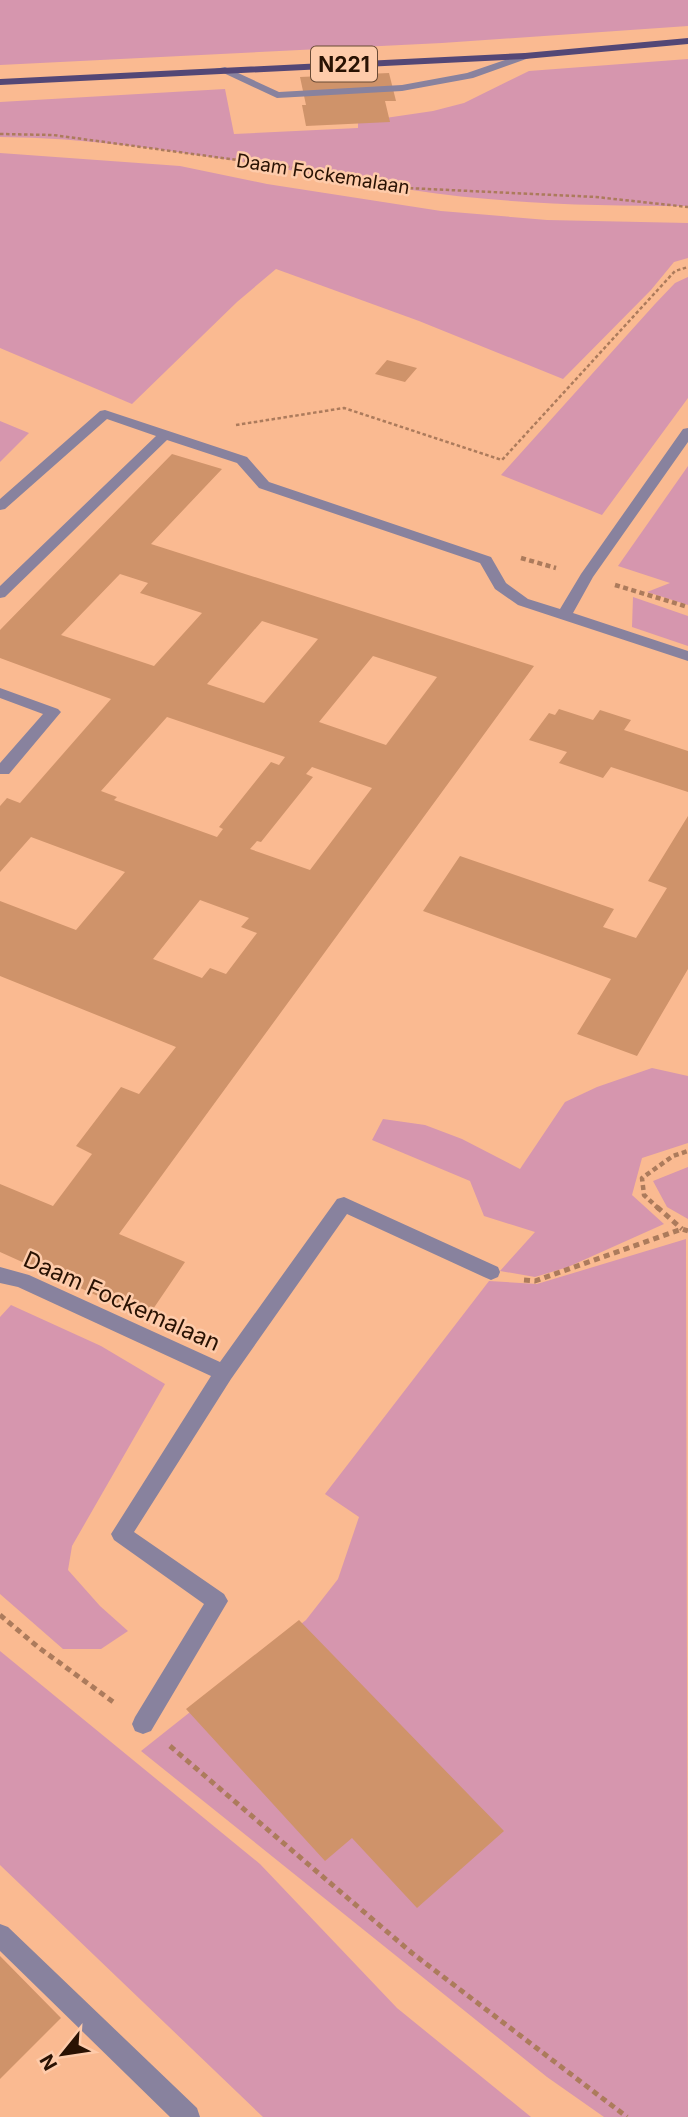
<svg xmlns="http://www.w3.org/2000/svg" width="688" height="2117" font-family="Inter,sans-serif">
  <rect width="100%" height="100%" fill="#faba91"/>
  <!-- green -->
  <path fill="#d696ae" d="M0,0H688V26L442,43L0,65Z
    M688,59V206C596,206 503,204 412,190C275,170 139,138 0,137V102L225,89L234,134L358,128V122L433,111L464,103L529,71Z
    M0,153L180,166L267,184L441,211L547,220L688,223V258L674,262L651,290L563,379L419,321L276,269L237,302L132,404L0,348Z
    M688,277V398L602,515L501,475L655,304L675,283Z
    M0,421L29,433L0,462Z
    M688,466V605L647,592L670,583L618,566Z
    M633,597L688,616V646L632,627Z
    M652,1068L688,1076V1143L642,1158L632,1195L664,1224L568,1267L535,1277L500,1271L535,1232L484,1216L470,1181L372,1140L383,1119L425,1125L462,1139L520,1169L565,1102L597,1087Z
    M688,1167V1219L667,1207L653,1181Z
    M686,1239L688,2117H604L547,2077L141,1751L306,1620L338,1579L359,1517L325,1494L489,1281L537,1284Z
    M11,1305L101,1346L165,1384L72,1546L68,1570L100,1606L128,1631L101,1649H63L0,1594V1317Z
    M0,1651L260,1864L397,2008L531,2117H263L0,1865Z"/>
  <!-- building -->
  <path fill="#cf936a" fill-rule="evenodd" d="M389,73L396,101H385L390,122L306,126L302,105H306L300,77Z
    M387,360L417,368L405,382L375,374Z
    M172,454L222,469L151,544L534,666L119,1234L185,1262L147,1318L0,1252V1184L53,1206L92,1154L76,1146L121,1087L139,1094L176,1047L0,976V901L76,930L125,872L31,837L0,872V806L7,798L20,803L111,699L0,658V630ZM120,574L148,583L140,593L202,613L154,666L61,635ZM262,621L318,639L264,703L207,684ZM373,656L437,677L386,745L319,722ZM167,717L285,757L279,765L271,762L219,827L223,829L217,837L114,800L117,797L101,791ZM312,767L372,788L310,870L250,849L257,841L261,842L313,777L306,774ZM200,900L249,918L241,927L257,933L226,974L210,968L202,978L153,959Z
    M559,709L593,720L600,710L631,720L624,730L688,751V792L611,767L603,778L559,763L567,752L529,740L549,713L555,715Z
    M688,816V969L637,1056L577,1034L611,979L423,911L460,856L614,909L603,927L636,938L667,888L648,881Z
    M299,1620L504,1831L417,1908L352,1838L325,1861L186,1709Z
    M0,1956L61,2018L0,2079Z"/>
  <g fill="none" stroke-linecap="round" stroke-linejoin="round">
    <!-- path-far2 -->
    <path stroke="#ac7b5c" stroke-width="2.5" stroke-dasharray="3.5 2.5" stroke-linecap="butt" d="M0,134L53,135L296,168L386,187L596,197L688,207
      M236,425L344,408L502,460L675,271L688,267"/>
    <!-- path-far1 -->
    <path stroke="#ac7b5c" stroke-width="4.5" stroke-dasharray="5 3.5" stroke-linecap="butt" d="M521,558L556,568
      M615,585L688,607
      M659,1209L644,1195L642,1178L673,1156L688,1151"/>
    <!-- path -->
    <path stroke="#ac7b5c" stroke-width="5" stroke-dasharray="6 4.5" stroke-linecap="butt" d="M657,1207L682,1229
      M524,1280L535,1281L682,1229L688,1231
      M0,1615L38,1647L116,1704
      M170,1746L412,1953L627,2117"/>
    <!-- service -->
    <path fill="#88829e" fill-rule="evenodd" d="M525,53L530,56L529,58L473,78L402,91L277,98L215,69L225,67L279,92L402,85L467,73Z
      M105,410L247,457L269,482L491,557L506,583L528,599L560,609L581,574L683,429L688,428V442L593,577L573,613L688,651V661L518,605L495,589L480,563L259,488L237,463L167,440L5,597L0,598V586L156,436L107,419L5,509L0,510V499L100,411Z
      M0,688L58,709L61,712L9,774H0V763L43,714L0,698Z
      M344,1197L498,1267L500,1272L498,1277L491,1280L484,1277L347,1214L231,1379L134,1532L224,1594L228,1601L151,1731L143,1734L135,1731L132,1724L135,1717L204,1604L114,1540L111,1534L211,1376L18,1287L0,1283V1267L29,1275L220,1362L337,1199Z
      M0,1924L8,1927L197,2108L200,2117H170L0,1951Z"/>
    <!-- primary -->
    <path fill="#534776" fill-rule="evenodd" d="M688,38V44L525,59L0,85V79L525,53Z"/>
  </g>
  <g text-anchor="middle" dominant-baseline="central" stroke-width="5" stroke-linejoin="round" paint-order="stroke">
    <!-- far-street labels -->
    <g font-size="19" fill="#291203" stroke="#fecbaa">
      <text transform="translate(323 174) rotate(9)">Daam Fockemalaan</text>
    </g>
    <!-- shield labels -->
    <rect fill="#fecbaa" stroke="#694a35" stroke-width="2" x="311" y="46.5" width="66" height="35" rx="5"/>
    <g font-size="21" font-weight="bold" fill="#291203">
      <text x="344" y="64">N221</text>
    </g>
    <!-- street labels -->
    <g font-size="23" fill="#291203" stroke="#fecbaa">
      <text transform="translate(122 1301) rotate(24)">Daam Fockemalaan</text>
    </g>
  </g>
  <!-- north arrow -->
  <g transform="translate(63 2054) rotate(240)" stroke="#fecbaa" stroke-width="5" paint-order="stroke">
  <path d="M0-5L12 26L0 18L-12 26Z" fill="#291203"/>
  <text y="-10" font-size="19" font-weight="bold" text-anchor="middle" fill="#291203">N</text>
  </g>
</svg>
